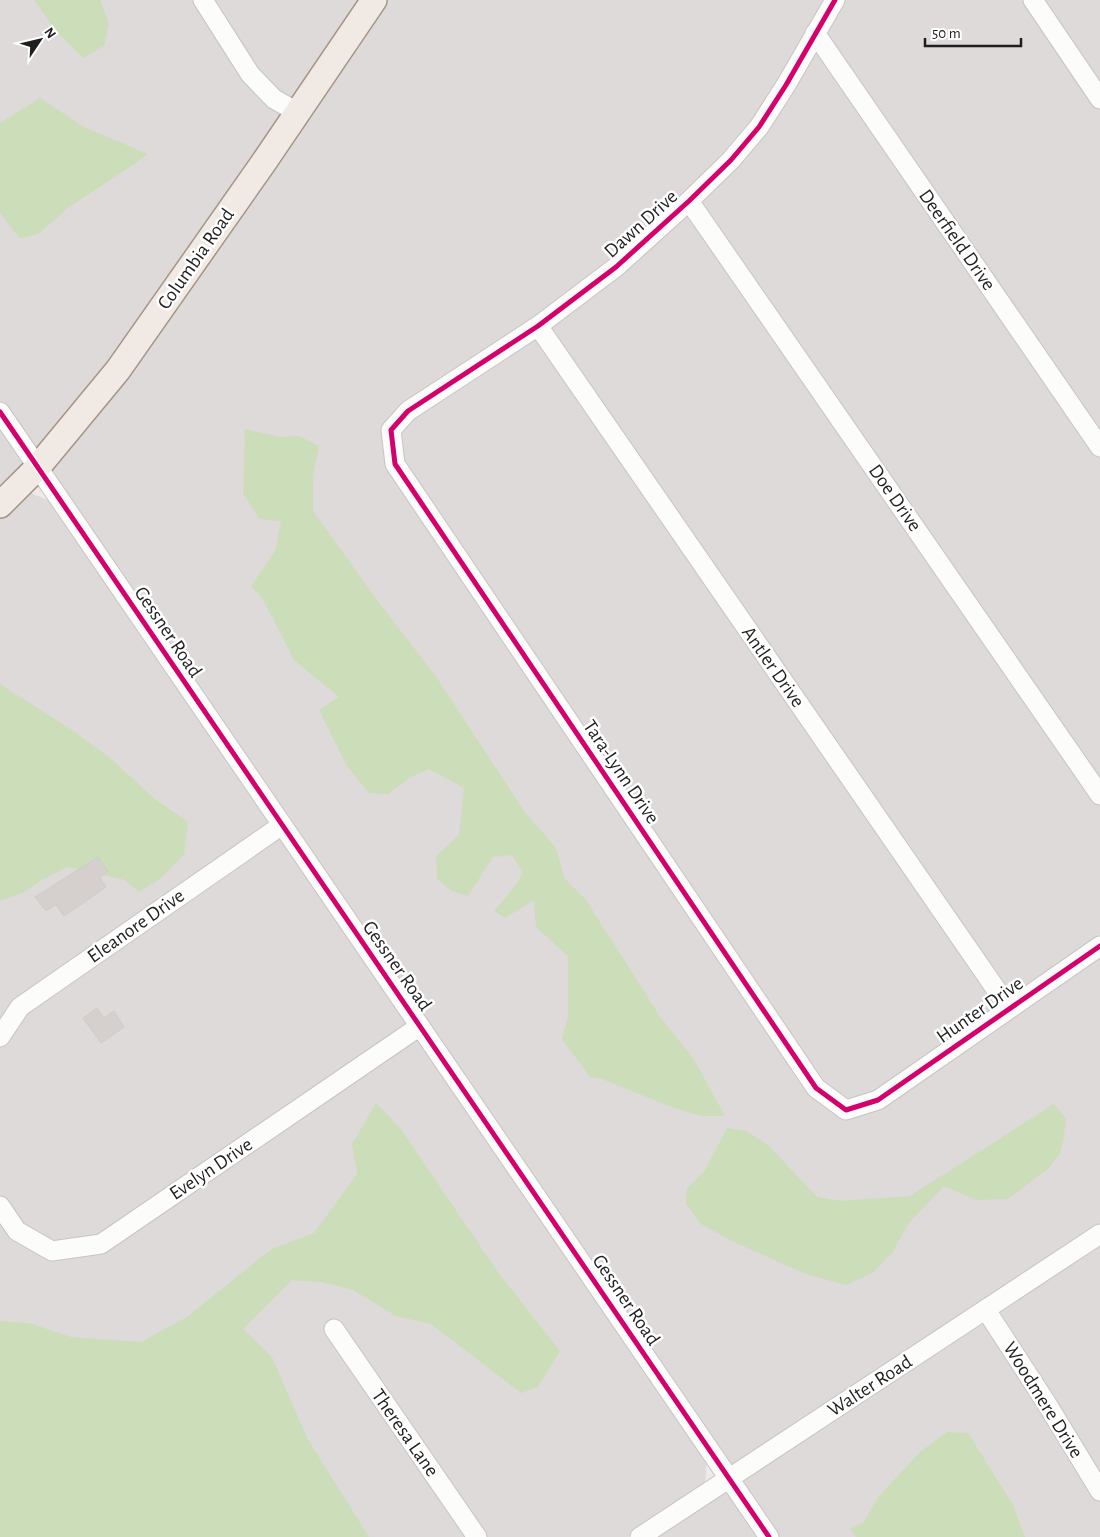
<svg xmlns="http://www.w3.org/2000/svg" width="1100" height="1537" font-family="'Alegreya Sans',sans-serif">
  <rect width="100%" height="100%" fill="#eeeae7"/>
  <!-- residential -->
  <path fill="#dddad9" d="M0,0H362L198,235L122,348L0,494Z
    M381,0H1100V1228L733,1467L725,1458L51,471Z
    M26,491L50,501L707,1457L705,1484L628,1537H0V514Z
    M1100,1242V1537H653Z"/>
  <!-- forest -->
  <path fill="#ccddba" d="M34,0H100L109,24L104,46L83,58L56,31Z
    M40,98L84,127L148,154L130,167L69,207L40,233L20,239L0,213V123Z
    M245,429L280,437L299,436L319,446L313,477V511L374,596L437,678L524,811L556,848L564,878L586,900L661,1018L693,1058L725,1116H702L674,1108L602,1079L590,1077L562,1039L568,1017V956L536,927L534,900L505,918L494,911L513,889L523,873L512,855L493,857L468,896L452,891L437,879L436,856L459,835L464,788L429,769L411,777L388,794L369,793L347,766L319,710L339,697L294,660L264,601L251,586L275,551L281,521L260,519L243,494Z
    M0,684L75,732L110,758L155,799L188,822L184,854L160,879L139,892L125,880L67,867L40,881L24,892L0,901Z
    M376,1103L401,1129L497,1271L560,1351L538,1387L521,1393L431,1324L396,1316L353,1290L321,1282L292,1280L243,1329L272,1357L307,1438L369,1537H0V1321L29,1323L71,1337L141,1342L187,1317L270,1250L314,1233L357,1174L352,1144Z
    M1054,1104L1066,1119L1063,1141L1060,1153L1050,1167L1008,1199L976,1200L944,1186L908,1224L893,1252L874,1272L846,1285L806,1274L732,1241L701,1224L686,1204L687,1189L705,1170L727,1128L746,1131L768,1145L817,1197L841,1201L910,1196Z
    M947,1432L968,1433L1013,1505L1025,1537H856L850,1529L863,1523L879,1496L920,1452Z"/>
  <!-- building -->
  <path fill="#d5d0ce" stroke="#d1cbc8" d="M98,857L108,871L100,878L106,887L64,916L56,905L46,911L35,897Z
    M97,1008L104,1018L114,1011L124,1027L101,1043L83,1018Z"/>
  <g fill="none" stroke-linecap="round" stroke-linejoin="round">
    <!-- minor casing -->
    <g stroke="#c6c5c3" stroke-width="21">
      <path id="minor" d="M203,0L250,74L274,99L297,112
        M835,0L786,85L759,127L731,160L689,201L616,267L538,326L408,411L391,430L395,464L816,1088L846,1110L878,1100L1100,946
        M1033,0L1100,99
        M815,33L1100,447
        M689,201L1100,795
        M538,326L1009,1008
        M0,412L769,1537
        M0,1037L20,1007L282,825
        M0,1206L17,1231L52,1251L101,1244L420,1026
        M986,1310L1047,1404L1100,1491
        M334,1329L477,1537
        M640,1537L1100,1234"/>
    </g>
    <!-- major casing -->
    <g stroke="#a49483" stroke-width="28">
      <path id="major" d="M0,505L37,468L118,370L264,162L374,0"/>
    </g>
    <!-- minor -->
    <use href="#minor" stroke="#fcfcfb" stroke-width="19"/>
    <!-- major -->
    <use href="#major" stroke="#f1eae4" stroke-width="25"/>
    <!-- cycleway casing -->
    <g stroke="#fff" stroke-width="8">
      <path id="cycleway" d="M835,0L786,85L759,127L731,160L689,201L616,267L538,326L408,411L391,430L395,464L816,1088L846,1110L878,1100L1100,946
        M0,412L769,1537"/>
    </g>
    <!-- cycleway -->
    <use href="#cycleway" stroke="#d6006c" stroke-width="5"/>
  </g>
  <g text-anchor="middle" dominant-baseline="central" stroke-width="5" stroke-linejoin="round" paint-order="stroke">
    <!-- street labels -->
    <g font-size="20" fill="#1f1f1f" stroke="#fff">
      <text transform="translate(641 224) rotate(-42)">Dawn Drive</text>
      <text transform="translate(957 240) rotate(55)">Deerfield Drive</text>
      <text transform="translate(196 259) rotate(-55)">Columbia Road</text>
      <text transform="translate(895 498) rotate(55)">Doe Drive</text>
      <text transform="translate(168 632) rotate(56)">Gessner Road</text>
      <text transform="translate(773 667) rotate(55)">Antler Drive</text>
      <text transform="translate(621 772) rotate(56)">Tara-Lynn Drive</text>
      <text transform="translate(136 926) rotate(-35)">Eleanore Drive</text>
      <text transform="translate(397 966) rotate(55)">Gessner Road</text>
      <text transform="translate(980 1010) rotate(-35)">Hunter Drive</text>
      <text transform="translate(211 1169) rotate(-34)">Evelyn Drive</text>
      <text transform="translate(626 1300) rotate(56)">Gessner Road</text>
      <text transform="translate(870 1386) rotate(-33)">Walter Road</text>
      <text transform="translate(1043 1400) rotate(58)">Woodmere Drive</text>
      <text transform="translate(405 1433) rotate(55)">Theresa Lane</text>
    </g>
  </g>
  <!-- north arrow -->
  <g transform="translate(40 40) rotate(55)" stroke="#ffffff" stroke-width="4" paint-order="stroke">
  <path d="M0-4L9 19L0 12L-9 19Z" fill="#1f1f1f"/>
  <text y="-8" font-size="14" font-weight="bold" text-anchor="middle" fill="#1f1f1f">N</text>
  </g>
  <!-- scale -->
  <path d="M925 38v8h96v-8" fill="none" stroke="#1f1f1f" stroke-width="2.5"/>
  <text x="932" y="38" font-size="15" fill="#1f1f1f" stroke="#ffffff" stroke-width="4" paint-order="stroke">50 m</text>
</svg>
